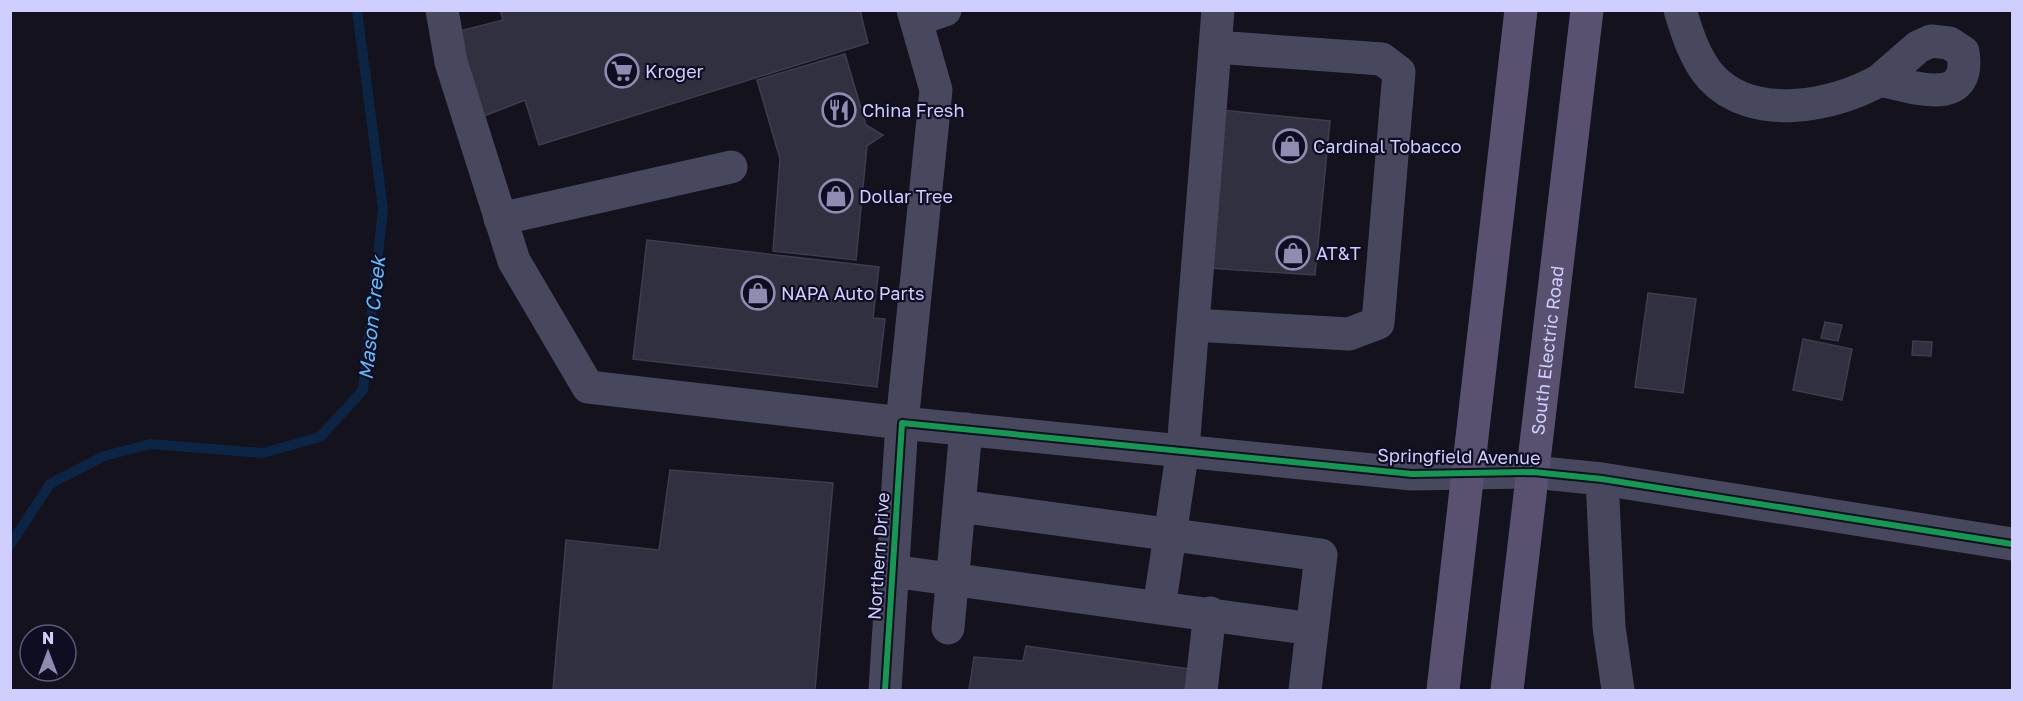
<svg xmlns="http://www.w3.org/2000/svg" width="2023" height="701" font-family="'Golos Text',sans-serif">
  <rect width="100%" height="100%" fill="#13121d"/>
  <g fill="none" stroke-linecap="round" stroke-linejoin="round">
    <!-- stream -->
    <path stroke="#0c2544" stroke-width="10" d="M10,545L50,484L104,456L150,444L263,453L320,437L363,390L383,209L357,10"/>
  </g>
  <!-- building -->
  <path fill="#313040" stroke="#3e3c51" stroke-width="1.5" d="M500,10H860L868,43L539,145L525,100L484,116L456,32L503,20Z
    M845,54L866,125L883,135L867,146L856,260L773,251L780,159L757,80Z
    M1221,110L1330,121L1315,275L1208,268Z
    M647,240L879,267L873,318L885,319L877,387L633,359Z
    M1648,293L1696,299L1683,393L1635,387Z
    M1825,322L1842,325L1838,341L1821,338Z
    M1803,339L1852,349L1842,400L1793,390Z
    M1913,341L1932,342L1931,356L1912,355Z
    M670,470L833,483L815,690H553L566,540L659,550Z
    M1026,646L1189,669L1186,690H969L974,657L1023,661Z"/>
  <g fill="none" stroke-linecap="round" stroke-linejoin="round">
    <!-- minor -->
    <path stroke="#47485e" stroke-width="33" d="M442,10L451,62L514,261L588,387L902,423L1412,474L1533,472L1602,479L2012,544
      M1680,10C1687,33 1695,59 1711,77C1752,122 1833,107 1880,80
      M916,20L945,10
      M1931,41L1949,43L1963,52C1972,109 1914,87 1880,80L1918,47Z
      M500,219L731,167
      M1193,325L1349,334L1378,323L1399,72L1382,59L1215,47
      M1602,479L1609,627L1618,690
      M959,506L1321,555L1305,690
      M892,571L1312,629
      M1159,608L1183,449L1218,10
      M948,628L966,429
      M885,690L902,423L936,90L913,10
      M1201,690L1210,613"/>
    <!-- major -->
    <g stroke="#5a5171" stroke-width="33">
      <path d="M1443,690L1521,10"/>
      <path id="s1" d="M1507,690L1587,10"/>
    </g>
    <!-- cycleway casing -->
    <g stroke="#0f0d22" stroke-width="10">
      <path id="cycleway" d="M885,690L902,423L1412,474L1533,472L1602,479L2012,544"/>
    </g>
    <!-- cycleway -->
    <use href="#cycleway" stroke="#139951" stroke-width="6"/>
  </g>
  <!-- icons -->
  <defs>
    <g id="supermarket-ring" transform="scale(1.725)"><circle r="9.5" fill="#0f0d22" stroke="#8e8cb0" stroke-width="1.5"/><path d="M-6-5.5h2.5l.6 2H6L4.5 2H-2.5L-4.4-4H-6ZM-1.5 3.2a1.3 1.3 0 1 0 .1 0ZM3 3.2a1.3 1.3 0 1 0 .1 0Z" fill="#8e8cb0"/></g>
    <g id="restaurant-ring" transform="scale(1.725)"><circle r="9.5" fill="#0f0d22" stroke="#8e8cb0" stroke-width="1.5"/><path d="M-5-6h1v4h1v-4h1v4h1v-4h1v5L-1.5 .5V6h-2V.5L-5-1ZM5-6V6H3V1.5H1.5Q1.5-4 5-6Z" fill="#8e8cb0"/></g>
    <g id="shop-ring" transform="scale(1.725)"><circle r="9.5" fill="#0f0d22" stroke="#8e8cb0" stroke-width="1.5"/><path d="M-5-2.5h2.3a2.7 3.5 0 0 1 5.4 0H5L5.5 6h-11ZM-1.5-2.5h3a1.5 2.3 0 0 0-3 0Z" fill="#8e8cb0"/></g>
  </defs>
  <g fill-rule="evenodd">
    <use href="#supermarket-ring" x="622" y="71"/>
    <use href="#restaurant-ring" x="839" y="110"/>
    <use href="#shop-ring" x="1290" y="146"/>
    <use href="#shop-ring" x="836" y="196"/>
    <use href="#shop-ring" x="1293" y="253"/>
    <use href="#shop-ring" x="758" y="293"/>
  </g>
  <g text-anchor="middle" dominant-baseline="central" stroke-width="4.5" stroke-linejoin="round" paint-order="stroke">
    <!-- poi labels -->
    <g font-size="18" fill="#d0ceff" stroke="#0f0d22" text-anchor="start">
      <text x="645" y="71">Kroger</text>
      <text x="862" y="110">China Fresh</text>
      <text x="1313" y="146">Cardinal Tobacco</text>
      <text x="859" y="196">Dollar Tree</text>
      <text x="1316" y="253">AT&amp;T</text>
      <text x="781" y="293">NAPA Auto Parts</text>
    </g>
    <!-- street labels -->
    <g font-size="18" fill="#d0ceff" stroke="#0f0d22">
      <text stroke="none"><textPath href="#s1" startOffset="342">South Electric Road</textPath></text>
      <text transform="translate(1459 456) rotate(1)">Springfield Avenue</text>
      <text transform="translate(878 556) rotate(-86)">Northern Drive</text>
    </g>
    <!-- water labels -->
    <g font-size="20" font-style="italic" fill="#5cc0ff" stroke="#0f0d22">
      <text transform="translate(371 318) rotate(-84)">Mason Creek</text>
    </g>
  </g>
  <!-- border -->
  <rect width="2023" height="701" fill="none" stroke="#d0ceff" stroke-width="24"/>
  <!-- north arrow -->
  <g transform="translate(48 653)"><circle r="28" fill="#0f0d22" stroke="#5c5a7a" stroke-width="1.5"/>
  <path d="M0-4.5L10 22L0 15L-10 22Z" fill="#8e8cb0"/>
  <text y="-9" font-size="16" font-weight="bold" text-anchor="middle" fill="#d0ceff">N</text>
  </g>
</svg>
